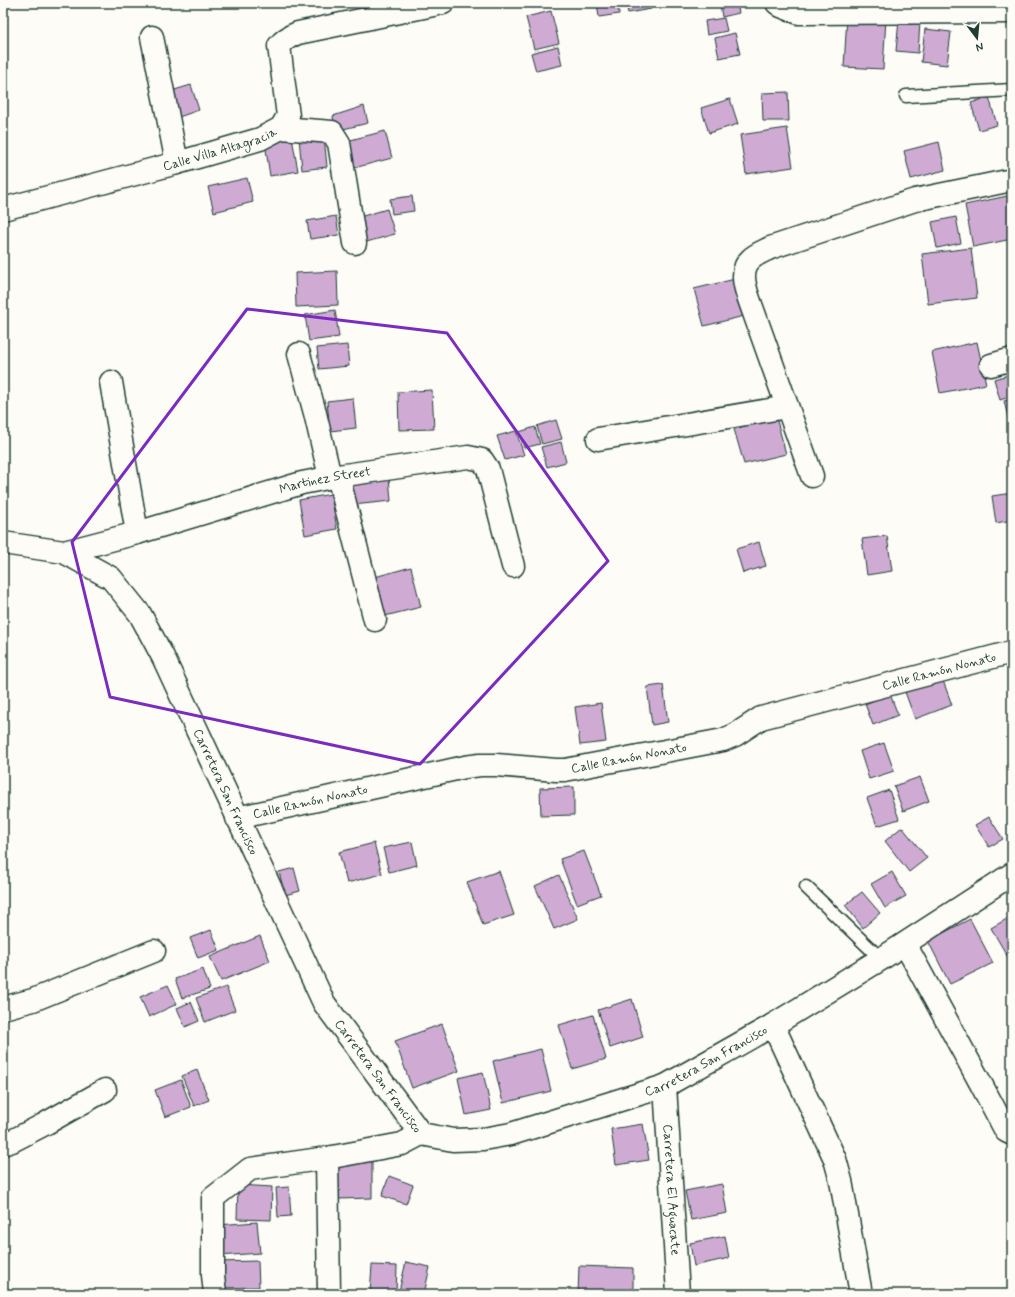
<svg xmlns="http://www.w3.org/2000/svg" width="1015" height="1297" font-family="Mynerve,sans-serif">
  <rect width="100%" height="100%" fill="#fdfcf7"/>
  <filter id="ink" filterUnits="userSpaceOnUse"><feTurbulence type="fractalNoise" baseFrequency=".025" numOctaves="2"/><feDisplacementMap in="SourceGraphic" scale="8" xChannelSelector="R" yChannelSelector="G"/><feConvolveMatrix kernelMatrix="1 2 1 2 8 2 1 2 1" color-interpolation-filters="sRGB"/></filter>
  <g filter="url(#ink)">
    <!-- building -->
    <path fill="#cfabd4" stroke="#1f3d34" d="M597,3H618L619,14L599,17Z
      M626,3H650L651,9L628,13Z
      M720,3H737L739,13L722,17Z
      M551,11L559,43L534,49L526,17Z
      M847,16L886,18L883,69L844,67Z
      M724,18L727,31L707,35L705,21Z
      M899,20L920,22L918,53L896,51Z
      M925,29L951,32L947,65L921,62Z
      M735,33L740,54L719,58L715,38Z
      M558,46L562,65L536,71L531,53Z
      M191,85L199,110L176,118L168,92Z
      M788,92L789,121H763L762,93Z
      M989,97L997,125L979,130L971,103Z
      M730,99L738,124L709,133L701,108Z
      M364,106L368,123L335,131L333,116Z
      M787,128L793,167L746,174L740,135Z
      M385,131L392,158L346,170L339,143Z
      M324,136L327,167L302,170L299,138Z
      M292,138L298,171L270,176L265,143Z
      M939,142L945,170L911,179L904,151Z
      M247,178L253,202L214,212L208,187Z
      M1012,195V239L973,247L965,205Z
      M412,196L414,211L392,214L390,199Z
      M387,209L395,234L363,243L356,218Z
      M336,216L339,235L310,239L307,221Z
      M956,217L961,243L937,248L932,222Z
      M971,248L977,298L928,304L922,254Z
      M337,271L338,305L296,307L295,273Z
      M735,279L744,316L704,326L694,289Z
      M335,310L339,337L309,341L305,315Z
      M977,342L986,384L940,393L932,352Z
      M347,345L349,366L319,369L317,348Z
      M1012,374V396L1000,400L994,379Z
      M432,390L434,429L399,430L398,392Z
      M353,398L356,428L330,431L327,401Z
      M1012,399V426H1010L1004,401Z
      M776,417L786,454L744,464L734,429Z
      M556,420L562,439L542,444L537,426Z
      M535,427L540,444L524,448L519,432Z
      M516,431L524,455L505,460L497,436Z
      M561,442L566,462L547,467L541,447Z
      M389,477L391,501L353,505L351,481Z
      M1012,493V520L996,523L992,496Z
      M331,494L337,529L305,535L299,500Z
      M887,536L892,571L867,575L862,539Z
      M759,542L766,566L743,573L736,549Z
      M411,567L421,607L381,617L371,578Z
      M942,678L952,705L915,719L905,692Z
      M663,685L668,722L652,725L647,687Z
      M890,694L898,715L873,725L865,704Z
      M601,703L606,742L580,745L575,707Z
      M884,743L894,771L869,779L860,751Z
      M920,777L929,801L903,811L894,786Z
      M574,787V815L541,816L540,788Z
      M889,790L899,819L877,826L867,798Z
      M989,817L1003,839L989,847L975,825Z
      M902,827L927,858L909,872L885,841Z
      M412,842L417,865L389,872L383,848Z
      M374,843L382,874L347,883L339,852Z
      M584,851L601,895L577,904L560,859Z
      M294,868L300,891L285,895L279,872Z
      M499,871L514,915L483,925L467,882Z
      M892,872L906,896L885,908L871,884Z
      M559,875L578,919L554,929L535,886Z
      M862,892L880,913L863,928L845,905Z
      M1012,916V957L1009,959L991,928Z
      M970,919L993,963L950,984L928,941Z
      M211,930L219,950L198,958L190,938Z
      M260,936L270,961L221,981L210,957Z
      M203,969L210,989L182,998L175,979Z
      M168,985L177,1004L149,1017L140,997Z
      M226,987L235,1010L205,1022L196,998Z
      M632,999L643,1037L610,1048L598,1010Z
      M191,1002L199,1021L185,1027L177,1008Z
      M593,1015L606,1059L572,1069L559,1025Z
      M442,1024L459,1071L412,1088L395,1041Z
      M541,1049L551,1091L503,1103L493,1061Z
      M197,1070L209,1100L194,1106L182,1076Z
      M483,1072L491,1110L466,1115L458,1078Z
      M181,1080L191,1107L165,1117L155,1090Z
      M643,1124L649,1160L616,1165L611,1129Z
      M372,1161V1198L338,1199L337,1162Z
      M389,1176L413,1185L406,1204L382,1196Z
      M722,1184L727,1213L691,1220L685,1191Z
      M238,1185L272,1187L271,1220L237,1219Z
      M289,1187L291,1216L278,1217L276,1188Z
      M257,1222L260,1253L219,1256L217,1225Z
      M725,1236L729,1258L694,1266L690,1243Z
      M258,1261L259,1287L217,1288L216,1262Z
      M406,1262L430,1267L424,1294H412L399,1291Z
      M372,1265L397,1266L396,1294H370Z
      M579,1266L633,1268V1294H578Z
      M266,1290V1294H229V1291Z"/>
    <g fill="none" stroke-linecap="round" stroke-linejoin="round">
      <!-- lane casing -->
      <g stroke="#1f3d34" stroke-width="15">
        <path id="lane" d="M906,96L1012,90
          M806,887L881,959"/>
      </g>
      <!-- street casing -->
      <g stroke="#1f3d34" stroke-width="25">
        <g id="street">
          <path d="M777,3L781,6L799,13L1012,12"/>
          <path d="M152,37L177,163"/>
          <path d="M281,128L332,132L339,143L355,243"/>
          <path id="s1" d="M3,209L177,163L260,139L281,128L288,116L279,46C284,39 290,36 298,33L443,3"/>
          <path d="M299,354L315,413L330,477"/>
          <path d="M991,365L1012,359"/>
          <path d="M111,382L137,533"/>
          <path d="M598,439L787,407"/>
          <path d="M338,476L375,620"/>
          <path d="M812,476L754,313C749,298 736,272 751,259C756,254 764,251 770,248L915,200L1012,180"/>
          <path id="s2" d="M3,543L64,552L111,578L140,614L163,657L324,1003L421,1134L453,1140L483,1139L511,1134L665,1086L773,1025L881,959L1012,874"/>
          <path id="s3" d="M64,552L137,533L302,483L338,476L468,457L482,460L488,469L513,566"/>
          <path id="s4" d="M237,818L465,767L480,765H496L556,770H565L723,740L735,735L761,718L1012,652"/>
          <path d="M905,944L980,1082L1006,1131L1012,1134"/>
          <path d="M3,1008L33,1000L154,951"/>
          <path d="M773,1025L835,1159L841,1181L861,1294"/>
          <path id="s5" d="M665,1086L678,1294"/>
          <path d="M3,1144L12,1141L43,1125L105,1090"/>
          <path d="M215,1294L213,1275V1198L250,1169L327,1158"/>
          <path d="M329,1294L327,1158L402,1144L421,1134"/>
        </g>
      </g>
      <!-- lane -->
      <use href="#lane" stroke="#fdfcf7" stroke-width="12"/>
      <!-- street -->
      <use href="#street" stroke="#fdfcf7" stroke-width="22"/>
    </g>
  </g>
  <!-- marked area -->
  <path fill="none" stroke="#7b2cbf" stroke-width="3" stroke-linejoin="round" d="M247,309L447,333L608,561L420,764L110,697L72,542Z"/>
  <g text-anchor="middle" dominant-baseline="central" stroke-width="3" stroke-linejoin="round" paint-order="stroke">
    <!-- street labels -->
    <g font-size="13" fill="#1f3d34" stroke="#fdfcf7">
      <text stroke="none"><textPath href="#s1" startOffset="225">Calle Villa Altagracia</textPath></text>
      <text stroke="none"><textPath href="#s3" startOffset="271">Martinez Street</textPath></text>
      <text stroke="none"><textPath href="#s4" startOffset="723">Calle Ramón Nonato</textPath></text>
      <text stroke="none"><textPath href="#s4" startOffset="399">Calle Ramón Nonato</textPath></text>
      <text stroke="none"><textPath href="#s2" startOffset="359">Carretera San Francisco</textPath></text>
      <text stroke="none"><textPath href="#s4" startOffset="75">Calle Ramón Nonato</textPath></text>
      <text stroke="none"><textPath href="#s2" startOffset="1055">Carretera San Francisco</textPath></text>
      <text stroke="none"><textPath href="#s2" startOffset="683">Carretera San Francisco</textPath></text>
      <text stroke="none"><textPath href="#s5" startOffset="104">Carretera El Aguacate</textPath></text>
    </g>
  </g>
  <!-- margin -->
  <rect width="1015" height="1297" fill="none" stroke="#fdfcf7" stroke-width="16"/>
  <rect x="8" y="8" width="999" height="1281" fill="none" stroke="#1f3d34" stroke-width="1.5" filter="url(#ink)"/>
  <!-- north arrow -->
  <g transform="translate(977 38) rotate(164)" stroke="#fdfcf7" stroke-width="3" paint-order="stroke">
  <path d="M0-3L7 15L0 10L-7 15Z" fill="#1f3d34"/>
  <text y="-6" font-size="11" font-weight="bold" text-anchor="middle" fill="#1f3d34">N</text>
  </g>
</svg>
